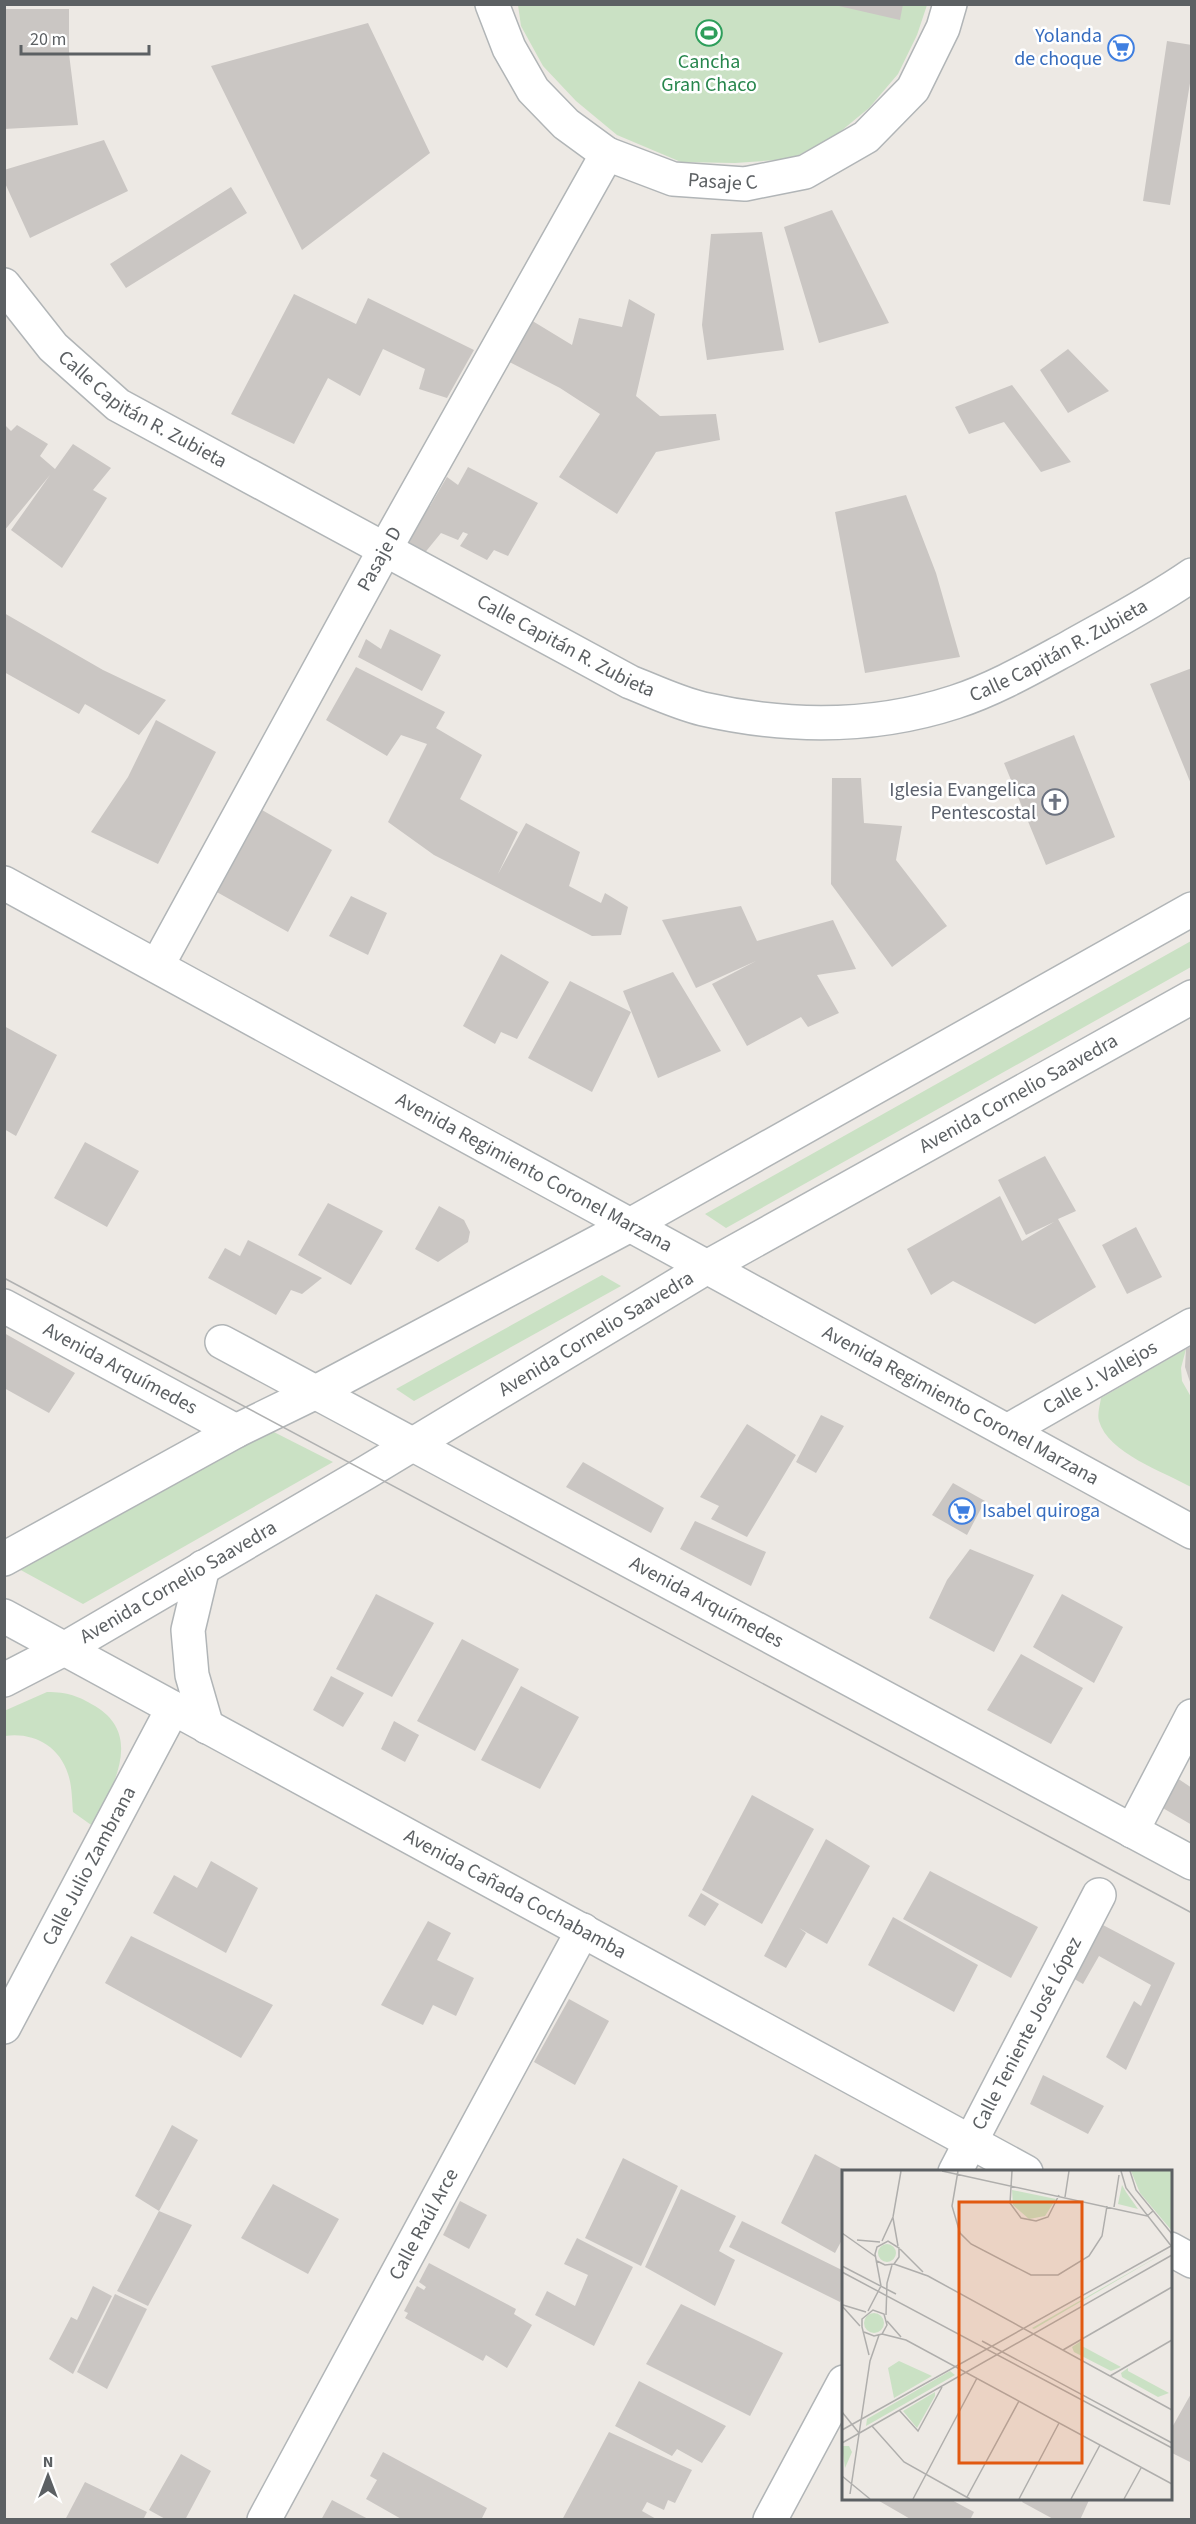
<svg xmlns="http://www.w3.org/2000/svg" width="1196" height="2524" font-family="'Source Sans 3',sans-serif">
  <rect width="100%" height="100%" fill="#ede9e4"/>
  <!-- green -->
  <path fill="#cae1c4" d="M518,5H927L917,35L898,74L869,108L835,136L791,159L735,163L681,162L617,135L576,101L543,66L521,26Z
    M1191,941V967L726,1228L705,1214Z
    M602,1275L621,1286L414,1401L396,1389Z
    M1186,1349L1181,1368L1182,1381L1191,1397V1487C1164,1472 1108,1453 1099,1421C1097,1414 1100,1405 1101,1398Z
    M264,1427L333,1462L83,1604L17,1568Z
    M47,1692C68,1692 78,1696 95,1706C145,1736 111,1788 94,1827L73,1812C72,1800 72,1785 68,1774C59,1745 32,1732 5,1736L4,1711Z"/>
  <!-- building -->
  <path fill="#cac6c3" d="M830,4H903L900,20Z
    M4,9H69V54L78,125L4,129Z
    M368,23L430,153L302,250L211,66Z
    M1167,41L1192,45V71L1170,205L1143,201Z
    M104,140L128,191L30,238L4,181V170Z
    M231,187L247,213L126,288L110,264Z
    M832,210L889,323L819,343L784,227Z
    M762,232L784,350L707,360L702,325L711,234Z
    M294,294L356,324L368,298L474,350L447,398L419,389L425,369L383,349L360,396L328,378L294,444L231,414Z
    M629,299L655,314L636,396L660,416L716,414L720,440L656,452L617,514L559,477L600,414L560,388L498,356L521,314L572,345L579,318L622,327Z
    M1068,349L1109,391L1068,413L1040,370Z
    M1012,385L1071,462L1041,472L1004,422L969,434L955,407Z
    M4,424L11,431L17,425L48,444L40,456L55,469L73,444L111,468L93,490L107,498L62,568L11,530L50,475L4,531Z
    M468,467L538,503L508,556L494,550L487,560L460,546L468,534L463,532L458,540L441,533L423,555L399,542L422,501L430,506L447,477L458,485Z
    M906,495L936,573L960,657L865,673L835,512Z
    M4,613L103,670L166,700L139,735L85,704L79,714L4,672Z
    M390,629L441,655L422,691L358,657L366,639L381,649Z
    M356,667L445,712L436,728L482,755L460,799L518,832L498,874L526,823L580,852L569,886L601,903L605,893L628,907L621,935L592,936L434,855L388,822L427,744L401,735L387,756L326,720Z
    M1192,668V784H1191L1150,684Z
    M156,720L216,752L158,864L91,832L128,777Z
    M1074,735L1115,837L1046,865L1004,763Z
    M832,778H861L864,823L902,826L896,860L947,926L892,967L831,884Z
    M262,810L332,850L288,932L215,891Z
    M351,896L387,913L368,955L329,936Z
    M741,906L757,941L833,920L856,969L817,975L839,1013L808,1027L801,1017L747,1046L712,984L756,961L696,988L662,920Z
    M501,954L549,982L517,1039L501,1032L495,1044L463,1026Z
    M673,972L721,1051L658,1078L623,991Z
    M570,981L631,1012L592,1092L528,1058Z
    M4,1026L57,1055L16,1136L4,1129Z
    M85,1142L139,1171L107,1227L54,1198Z
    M1045,1156L1076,1211L1058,1219L1096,1287L1035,1324L953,1281L931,1295L907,1249L1000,1196L1022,1241L1054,1222L1026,1235L998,1180Z
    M328,1203L383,1231L351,1285L298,1255Z
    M439,1206L464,1220L470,1232L468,1242L438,1262L415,1249Z
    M1136,1227L1162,1277L1127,1294L1102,1245Z
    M248,1240L322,1278L302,1294L291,1290L276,1315L208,1278L225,1248L240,1256Z
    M4,1333L75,1373L49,1413L4,1388Z
    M1192,1346V1385H1191L1185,1367L1186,1349Z
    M821,1415L844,1426L816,1473L796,1462Z
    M747,1424L796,1455L747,1537L711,1519L719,1506L700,1497Z
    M583,1462L664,1508L651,1533L566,1487Z
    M953,1483L985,1501L967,1535L932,1515Z
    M695,1521L766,1552L751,1586L680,1549Z
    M970,1549L1034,1575L994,1652L929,1618L947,1580Z
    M376,1594L434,1623L392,1697L336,1669Z
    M1062,1594L1123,1627L1094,1683L1033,1647Z
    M462,1639L519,1669L475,1751L417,1721Z
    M1021,1654L1083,1688L1051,1744L987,1710Z
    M331,1676L364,1693L343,1727L313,1710Z
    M521,1686L579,1717L540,1789L481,1760Z
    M394,1721L419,1735L405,1762L381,1749Z
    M1165,1770L1192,1788V1825L1149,1800Z
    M752,1795L814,1829L762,1924L702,1890Z
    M826,1839L870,1866L827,1944L799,1928L806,1933L786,1968L764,1956Z
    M211,1861L258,1888L226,1953L153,1913L174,1875L197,1888Z
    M930,1871L1038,1927L1011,1978L903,1919Z
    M701,1893L719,1904L705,1926L688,1916Z
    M893,1917L978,1965L954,2012L868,1965Z
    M428,1921L451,1933L437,1960L474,1978L456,2016L433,2005L423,2025L381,2005Z
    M1101,1924L1175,1963L1126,2070L1106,2057L1134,2001L1141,2006L1151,1985L1099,1956L1083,1984L1071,1977Z
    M131,1936L273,2005L241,2058L105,1983Z
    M569,1999L609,2021L575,2085L534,2062Z
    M1043,2075L1104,2106L1088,2134L1030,2104Z
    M172,2125L198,2140L159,2211L135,2196Z
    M815,2154L844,2170V2236L835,2253L781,2223Z
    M623,2158L678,2186L641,2266L585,2238Z
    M273,2184L339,2219L308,2274L241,2238Z
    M681,2189L736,2216L719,2251L735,2260L715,2306L645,2267Z
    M460,2201L487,2215L469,2249L443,2235Z
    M159,2211L192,2225L148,2306L117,2291Z
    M742,2221L844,2271V2294L840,2302L729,2247Z
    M577,2238L633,2267L594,2346L535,2315L547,2291L575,2306L588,2275L564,2264Z
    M429,2263L516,2309L514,2314L532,2325L507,2368L486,2355L483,2361L405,2318L408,2313L404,2311L417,2286L424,2290L426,2287L419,2282Z
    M93,2286L112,2296L73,2374L49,2359L71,2317L77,2320Z
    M115,2294L147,2309L107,2389L77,2372Z
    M681,2304L783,2353L750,2416L646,2364Z
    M639,2381L726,2426L702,2463L677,2449L672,2456L615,2426Z
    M1192,2392V2463L1170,2452V2431Z
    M609,2432L692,2470L675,2503L668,2500L664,2510L647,2502L642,2511L658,2520H562Z
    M383,2452L487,2508L481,2520H403L366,2499L377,2480L370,2476Z
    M181,2454L211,2471L185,2520H167L149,2510Z
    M85,2482L147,2512L143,2520H65Z
    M874,2498H948L974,2512L970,2520H912Z
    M1024,2498H1090L1080,2520H1055L1022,2502Z
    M332,2500L370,2520H321Z"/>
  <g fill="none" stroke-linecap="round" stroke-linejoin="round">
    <!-- minor casing -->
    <g stroke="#b1b5b7" stroke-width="36">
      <g id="minor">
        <path id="s1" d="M492,4L509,48L533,90L566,124L607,154L673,179L745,184L805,172L866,137L913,89L943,28L950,4"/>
        <path id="s2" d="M4,285L53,347L118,405L630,682C653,691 678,703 703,709C787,728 872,729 955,702C995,689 1033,667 1070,647C1111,624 1153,602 1192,575"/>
        <path id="s3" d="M4,883L1192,1532"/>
        <path id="s4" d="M157,966L384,551L607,154"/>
        <path id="s5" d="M4,1306L236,1431"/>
        <path id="s6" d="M222,1342L1192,1863"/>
        <path id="s7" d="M1009,1430L1192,1325"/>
        <path d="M4,1559L236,1431L316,1392L632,1224L1192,909"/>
        <path d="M203,1567L188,1630L192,1675L207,1727"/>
        <path id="s8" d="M4,1616L1026,2172"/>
        <path id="s9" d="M4,1680L64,1649L367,1472L707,1267L1192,997"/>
        <path d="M1132,1831L1192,1716"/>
        <path id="s10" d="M4,2027L173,1708"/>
        <path id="s11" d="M955,2172L1099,1895"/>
        <path d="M1170,2249L1192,2261"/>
        <path id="s12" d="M264,2520L583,1930"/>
        <path d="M770,2520L844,2382"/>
      </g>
    </g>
    <!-- minor -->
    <use href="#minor" stroke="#fff" stroke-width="33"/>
    <!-- tram -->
    <path stroke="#b0b1b1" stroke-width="1.5" d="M4,1278L1192,1913"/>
  </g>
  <!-- icons -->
  <defs>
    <g id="stadium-ring" transform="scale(1.35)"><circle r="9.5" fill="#fff" stroke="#2e9e5b" stroke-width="1.5"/><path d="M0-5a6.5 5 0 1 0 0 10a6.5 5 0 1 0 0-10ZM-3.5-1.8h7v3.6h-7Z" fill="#2e9e5b"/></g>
    <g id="supermarket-ring" transform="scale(1.35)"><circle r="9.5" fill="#fff" stroke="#3f7fe0" stroke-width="1.5"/><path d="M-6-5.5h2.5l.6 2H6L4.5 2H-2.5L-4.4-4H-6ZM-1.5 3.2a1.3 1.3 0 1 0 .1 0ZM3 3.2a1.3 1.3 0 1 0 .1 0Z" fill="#3f7fe0"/></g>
    <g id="church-ring" transform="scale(1.35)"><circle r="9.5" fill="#fff" stroke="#6b7280" stroke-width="1.5"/><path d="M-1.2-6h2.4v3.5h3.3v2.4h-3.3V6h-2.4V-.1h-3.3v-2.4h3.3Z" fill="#6b7280"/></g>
  </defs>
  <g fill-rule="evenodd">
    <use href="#stadium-ring" x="709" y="33"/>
    <use href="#supermarket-ring" x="1121" y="48"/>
    <use href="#church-ring" x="1055" y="802"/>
    <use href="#supermarket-ring" x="962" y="1511"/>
  </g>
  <g text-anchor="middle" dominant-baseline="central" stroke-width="5" stroke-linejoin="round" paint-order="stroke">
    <!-- shop labels -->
    <g font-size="20" fill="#366cbe" stroke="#fff" text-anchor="end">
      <text x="1102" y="36">Yolanda<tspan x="1102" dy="23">de choque</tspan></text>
      <text x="982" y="1511" text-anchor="start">Isabel quiroga</text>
    </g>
    <!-- leisure labels -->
    <g font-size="20" fill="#27864d" stroke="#fff">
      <text x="709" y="62">Cancha<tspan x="709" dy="23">Gran Chaco</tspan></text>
    </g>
    <!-- street labels -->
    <g font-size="20" fill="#5c6063" stroke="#fff">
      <text stroke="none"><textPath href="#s1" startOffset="314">Pasaje C</textPath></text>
      <text stroke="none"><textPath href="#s2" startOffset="189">Calle Capitán R. Zubieta</textPath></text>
      <text stroke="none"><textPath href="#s4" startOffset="464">Pasaje D</textPath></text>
      <text stroke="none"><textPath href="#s2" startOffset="675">Calle Capitán R. Zubieta</textPath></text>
      <text stroke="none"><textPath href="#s2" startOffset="1197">Calle Capitán R. Zubieta</textPath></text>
      <text stroke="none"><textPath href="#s9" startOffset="1172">Avenida Cornelio Saavedra</textPath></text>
      <text stroke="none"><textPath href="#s3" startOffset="604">Avenida Regimiento Coronel Marzana</textPath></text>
      <text stroke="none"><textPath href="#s9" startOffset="686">Avenida Cornelio Saavedra</textPath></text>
      <text stroke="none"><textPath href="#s5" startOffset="132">Avenida Arquímedes</textPath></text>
      <text stroke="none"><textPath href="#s7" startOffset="105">Calle J. Vallejos</textPath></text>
      <text stroke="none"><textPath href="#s3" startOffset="1090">Avenida Regimiento Coronel Marzana</textPath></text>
      <text stroke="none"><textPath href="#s9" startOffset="200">Avenida Cornelio Saavedra</textPath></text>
      <text stroke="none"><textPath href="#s6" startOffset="550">Avenida Arquímedes</textPath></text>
      <text stroke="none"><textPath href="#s10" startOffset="182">Calle Julio Zambrana</textPath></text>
      <text stroke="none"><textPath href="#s8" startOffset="582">Avenida Cañada Cochabamba</textPath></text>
      <text stroke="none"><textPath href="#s11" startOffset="156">Calle Teniente José López</textPath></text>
      <text stroke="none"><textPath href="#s12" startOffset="336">Calle Raúl Arce</textPath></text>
    </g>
    <!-- worship labels -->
    <g font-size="20" fill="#5b616d" stroke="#fff" text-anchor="end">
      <text x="1036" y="790">Iglesia Evangelica<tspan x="1036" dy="23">Pentescostal</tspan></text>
    </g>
  </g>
  <!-- overview -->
  <g transform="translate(842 2170)">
    <rect width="330" height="330" fill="#ede9e4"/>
    <path d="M289,1H330V61L298,23ZM280,15L284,22L296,39L276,34ZM170,20L214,29L203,46L187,49L171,35ZM36 83a9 9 0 1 1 18 0a9 9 0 1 1-18 0ZM329,79L192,159L190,158ZM22 153a10 10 0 1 1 20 0a10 10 0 1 1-20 0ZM239,171L240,176L279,197L269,201L232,182L230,177ZM57,191L90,206L52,228L46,198ZM286,198V201L327,223L316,227L280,207L279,203ZM108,201L113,205L24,256L25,249ZM93,222V226L75,258L61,241ZM0,276H7L10,282L3,298Z" fill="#cae1c4"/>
    <path fill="none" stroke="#afaeac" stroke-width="1.5" d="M100,1L305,46L311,41M116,1L110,36L118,63L129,74L189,105H216L247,86L260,66L265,36M170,1L168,33L179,48L194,51L206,47L217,25M279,1L284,18L330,77M288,1L294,20L330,64M223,27L227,1M272,37L277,5M51,48L56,76M0,63L34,87M15,70L38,72M40,71L51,47L59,1M58,79L81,102M52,94L86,106L330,240M0,96L54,124M0,102L330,278M1,135L24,142M0,136L18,156M26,141L39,116L33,84L35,77L46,71L57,78V87L52,94L43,95L35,91M44,145L45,113L50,95M45,151L59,167M22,162L32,166L40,164L45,155L42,144L31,140L20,149V157L27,185M40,164L64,170L330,314M140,171L330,273M221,180L330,117M268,206L330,170M57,240L76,261L100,217M0,242L17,263M30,256L62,292L128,329M0,260L329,76M0,273L330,85M0,306L28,329M8,324L28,191L37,165M125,327L177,231M71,329L135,208M177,329L217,253M229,329L258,275M282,329L299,298"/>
    <path fill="#e15910" fill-opacity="0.15" stroke="#e15910" stroke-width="3" d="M117,32H240V293H117Z"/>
    <rect width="330" height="330" fill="none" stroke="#5c6063" stroke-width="3"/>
  </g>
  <!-- border -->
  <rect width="1196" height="2524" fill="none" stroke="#5c6063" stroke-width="12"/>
  <!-- north arrow -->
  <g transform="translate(48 2476)" stroke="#ffffff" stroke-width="4.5" paint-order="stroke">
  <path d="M0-4.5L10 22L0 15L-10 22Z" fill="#5c6063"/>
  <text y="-9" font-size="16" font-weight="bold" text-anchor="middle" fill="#5c6063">N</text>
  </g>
  <!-- scale -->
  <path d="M21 45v9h128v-9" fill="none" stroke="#5c6063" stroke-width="3"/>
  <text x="30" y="45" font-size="18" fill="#5c6063" stroke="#ffffff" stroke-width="4.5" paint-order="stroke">20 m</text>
</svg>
